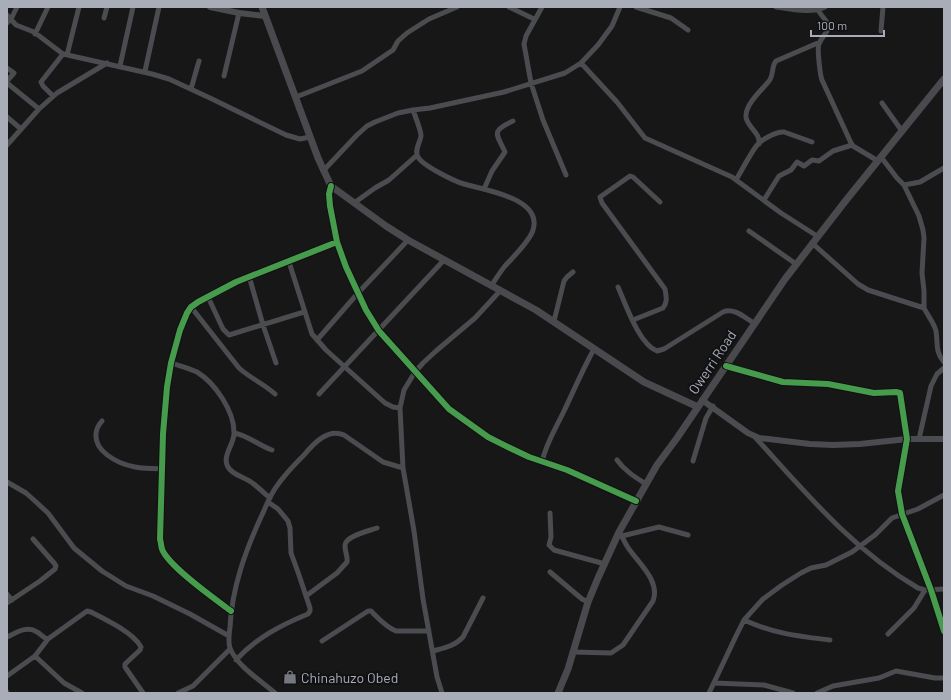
<svg xmlns="http://www.w3.org/2000/svg" width="951" height="700" font-family="Barlow,sans-serif">
  <rect width="100%" height="100%" fill="#171717"/>
  <g fill="none" stroke-linecap="round" stroke-linejoin="round">
    <!-- minor -->
    <path stroke="#4b4c50" stroke-width="5" d="M509,7L534,19
      M542,7L526,36L524,44L531,83L543,120L566,175
      M636,7L671,18L688,30
      M776,7C792,9 810,14 825,7
      M817,7C819,15 827,19 829,27C827,33 821,38 819,44C817,48 820,75 822,80L851,143L853,146L878,161
      M7,15L16,25L34,32L63,54L152,74L169,79L210,98L286,135L300,139L310,137
      M104,18L107,7
      M7,23L11,19L17,7
      M881,31L883,7
      M35,34L48,7
      M67,55L79,7
      M581,63L617,102L645,138L732,177L781,213L817,236
      M120,66L133,7
      M7,68L14,73L7,81
      M145,71L159,7
      M224,76L239,13
      M7,83L39,109
      M191,89L199,61
      M53,96L43,86L41,82L63,54
      M296,97L362,71L393,50L398,41L407,33L429,19L457,7
      M882,103L902,131
      M413,110C415,116 421,130 421,136C420,143 414,150 418,157C423,166 454,181 464,184C484,190 543,198 533,230C530,241 513,257 505,266C500,272 496,279 491,286
      M7,117L21,129
      M759,144C761,133 747,127 746,117C745,104 762,90 769,81C774,75 771,67 776,61L820,42
      M7,145L39,109L57,93L107,63
      M881,157L897,178L904,185L920,182L944,168
      M323,171L357,135L367,126L375,122L398,113L413,110L430,108L504,92L565,73L581,63L598,45L612,26L620,7
      M736,180C742,170 751,152 758,144C763,139 777,131 784,132L812,142
      M904,185L919,216L923,230L924,238L922,273L924,291V308
      M331,186L329,194L330,206L337,242L346,267L366,310L379,331L449,409L488,437L510,448L529,457L567,470L636,501
      M484,189L492,171L505,152C496,133 491,131 513,121
      M764,200L779,176L791,170L797,162L804,166L812,160L819,161L833,151L852,145
      M354,203L375,188L389,180L417,155
      M749,231L796,264
      M812,243L858,284L868,290L924,308C928,316 934,323 936,331C938,343 935,352 944,362
      M289,262L312,334L326,350L385,403L393,407L400,408
      M249,276L263,325L276,363
      M618,287C626,305 639,344 657,351L664,349L723,312C734,307 745,318 754,323
      M208,297L223,329L229,335L304,312
      M191,307L239,368C250,378 264,384 275,394
      M633,320L663,308C668,302 666,296 665,289L602,203L600,197L630,176L633,177L660,202
      M554,321L564,281L567,277L573,272
      M317,340L358,293L408,240
      M171,363C180,366 189,368 197,372C215,383 234,411 234,432C235,443 223,454 227,465C230,474 244,477 251,482C258,487 264,493 270,498
      M726,366L783,382L828,384L874,393L896,392L900,393L907,439
      M319,394L444,260
      M102,421C100,423 98,426 97,429C90,451 119,464 135,467C144,469 154,468 163,469
      M234,433C247,435 260,446 272,450
      M755,437C806,493 853,550 918,588L925,590L944,589
      M919,439L931,386L937,374L944,368
      M617,460C625,471 635,477 646,484
      M693,461L706,418L713,406
      M542,462C546,443 556,428 564,411C574,390 583,369 594,349
      M7,482L26,493L35,501L48,513L74,548L102,571L126,586L153,596L190,614L229,636
      M550,513L551,537L549,545L554,550L605,564
      M622,536L659,527L688,535
      M550,572L582,599L588,602
      M7,594L12,600
      M306,596L337,573L347,562C348,557 345,552 345,546C344,536 369,531 377,528
      M7,603L40,581L55,569L56,566L54,563L33,539
      M231,611C215,599 168,566 162,549C161,546 161,542 160,539L163,434L167,387L171,363L180,330L187,313L191,307L198,302L236,282L337,242
      M744,620C775,634 798,636 830,640
      M888,634L914,608L925,590
      M7,637C16,633 27,625 37,632C41,634 43,638 48,639
      M322,641L368,611H371C378,618 386,627 396,631H429
      M433,651C444,648 455,646 463,637L483,598
      M573,652L611,653L623,645L653,601C661,580 636,561 627,546C624,541 622,536 619,532
      M35,656L64,683L82,693
      M236,660C256,638 281,625 308,614L310,611V608L299,575L291,553L290,528L288,521L278,509L268,502
      M7,676L35,656L48,639L87,611L91,612C105,619 134,633 141,647L140,650L125,664V667L143,693
      M714,683L764,685L793,693
      M7,692V693
      M178,693L193,686L230,649
      M275,693C261,681 236,665 230,648C228,642 229,634 230,627C232,588 245,552 261,517C265,509 268,500 273,492C281,478 293,466 304,455C314,443 328,428 344,435L383,462L403,468
      M442,693L437,677L423,599L414,531L403,468L400,408L404,390L415,372L423,363L436,351L475,318L500,291
      M709,693L736,636L744,620L763,599L782,585L801,573L811,568L826,565L852,552L875,535L892,518L918,509L944,495
      M817,693L833,686L879,678L896,671L935,678H944"/>
    <!-- tertiary -->
    <path stroke="#4b4c50" stroke-width="6" d="M210,7L239,13L265,16
      M702,400L748,433L759,438L810,444L833,445L860,444L907,439H944
      M907,439L898,491L902,514L931,590L944,631"/>
    <!-- secondary -->
    <path stroke="#4a4a4e" stroke-width="7" d="M262,7L318,158L331,186L386,226L408,240L536,310L644,382L698,407
      M558,693L568,669L588,602L598,578L619,532L657,465L677,438L785,279L847,199L944,79"/>
    <!-- cycleway casing -->
    <g stroke="#111113" stroke-width="8">
      <path id="cycleway" d="M331,186L329,194L330,206L337,242L346,267L366,310L379,331L449,409L488,437L510,448L529,457L567,470L636,501
        M726,366L783,382L828,384L874,393L896,392L900,393L907,439L898,491L902,514L931,590L944,631
        M231,611C215,599 168,566 162,549C161,546 161,542 160,539L163,434L167,387L171,363L180,330L187,313L191,307L198,302L236,282L337,242"/>
    </g>
    <!-- cycleway -->
    <use href="#cycleway" stroke="#469c4c" stroke-width="6"/>
  </g>
  <!-- icons -->
  <defs>
    <g id="shop-bare" transform="scale(1.08)"><path d="M-5-2.5h2.3a2.7 3.5 0 0 1 5.4 0H5L5.5 6h-11ZM-1.5-2.5h3a1.5 2.3 0 0 0-3 0Z" fill="#757880" stroke="#111113" stroke-width="2.5" paint-order="stroke"/></g>
  </defs>
  <g fill-rule="evenodd">
    <use href="#shop-bare" x="290" y="677"/>
  </g>
  <g text-anchor="middle" dominant-baseline="central" stroke-width="4" stroke-linejoin="round" paint-order="stroke">
    <!-- street labels -->
    <g font-size="14" fill="#a8adb8" stroke="#111113">
      <text transform="translate(712 362) rotate(-56)">Owerri Road</text>
    </g>
    <!-- poi labels -->
    <g font-size="14" fill="#a8adb8" stroke="#111113" text-anchor="start">
      <text x="301" y="677">Chinahuzo Obed</text>
    </g>
  </g>
  <!-- border -->
  <rect width="951" height="700" fill="none" stroke="#a8adb8" stroke-width="16"/>
  <!-- scale -->
  <path d="M811 30v6h73v-6" fill="none" stroke="#a8adb8" stroke-width="2"/>
  <text x="817" y="30" font-size="12" fill="#a8adb8" stroke="#111113" stroke-width="3" paint-order="stroke">100 m</text>
</svg>
